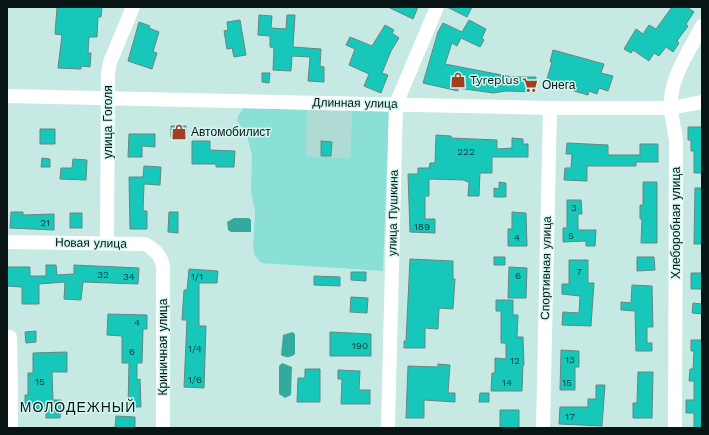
<svg xmlns="http://www.w3.org/2000/svg" width="709" height="435" font-family="'Work Sans',sans-serif">
  <rect width="100%" height="100%" fill="#c6e9e4"/>
  <!-- built -->
  <path fill="#b0dbd5" d="M307,110L352,111L350,158L306,156Z"/>
  <!-- green -->
  <path fill="#8ae0d6" d="M243,108L307,110L306,156L350,158L352,111L389,112L383,271L261,263L255,256L253,247L255,212L251,191L252,155L246,133L237,121L238,116Z"/>
  <!-- water -->
  <path fill="#34a99e" d="M234,218H249L251,220V232H231L228,230L227,222Z
    M292,332L295,334V354C290,358 286,358 281,355L283,335Z
    M282,363L292,367L291,395L285,398L279,394V366Z"/>
  <!-- building -->
  <path fill="#17c7ba" stroke="#678682" d="M57,7H102L101,17H98L97,37H89L88,53H91L90,67L81,66V69L58,68L62,35L55,34Z
    M388,7H418L413,19Z
    M447,7H472L467,17Z
    M672,7H687L694,12L686,24L688,26L677,41L679,43L673,52L666,47L659,56L654,53L649,61L633,50L631,53L624,49L636,29L643,34L649,25L656,29Z
    M259,15L272,16L271,28L286,29L287,15H295L293,47L321,49L320,66L324,67V82L308,81L310,57L292,56L291,71L273,70L274,48L270,47V36L258,35Z
    M240,20L246,55L234,57L232,48L227,49L224,31L228,30L227,22Z
    M469,20L486,29L482,38L484,40L480,47L461,38L457,46L452,43L445,64L512,77H536L535,92L506,91L493,93L458,88V91L423,83L438,32L443,23L462,32Z
    M139,22L150,26L149,28L159,32L153,52L157,53L152,69L128,61Z
    M385,25L394,30L392,33L399,38L391,51L382,73L388,75L381,93L364,86L369,74L349,65L355,49L346,45L350,37L372,46Z
    M553,50L604,64L601,73L613,76L608,91L599,88L597,94L589,91L588,95L574,91L575,87L547,79L552,62H550Z
    M262,73H270L269,83L262,82Z
    M171,126H186V137H171Z
    M688,127H702V173H694V151H691V140H688Z
    M40,129H55V144H40Z
    M129,134H155V147L142,146V157H128Z
    M436,135L451,136V138L497,140V149L512,148V138L523,139V144H528V157H492V173H480L479,196H468L469,182L465,181V180L429,179V196H425V219H435V233L410,232L408,174H418V168H429L430,163H435Z
    M192,141H210V150L235,151L234,167H216V164H192Z
    M321,141L332,142L331,156H321Z
    M567,143L608,145V155H640V144H658V162H636V166H587V181L564,180L565,168H571L572,154H566Z
    M42,158L50,159V167H41Z
    M73,159L87,160L86,180L60,179L61,168H72Z
    M144,166L161,167L160,185L144,184L143,211H147V229H130L129,177H143Z
    M499,182L506,183V197H494V188L499,189Z
    M643,182H657V243H641L642,219H640V205H643Z
    M695,188H702V244H694Z
    M567,200H581L582,214H578V230H596L595,246H586V241L563,242V228H567Z
    M11,212H23V215L54,214V230L10,228Z
    M169,212H178V233L168,232Z
    M512,212L526,213L527,246H508V229H512Z
    M70,213H82V228H70Z
    M494,257H505V265H494Z
    M637,257H654L655,270L637,271Z
    M410,259L453,261V279H455L453,309L439,308L438,329L425,328V348H404V341H406Z
    M569,260H588V283H594L591,326L562,325L563,312L579,313L580,296L562,294V284H569Z
    M46,265H56L57,275L74,274V265L139,268L138,284L83,282L81,300L64,299L65,282L39,284V304H22V287L7,286V267H30V276H46Z
    M509,267L527,268L526,298H508Z
    M189,269L218,271L217,283H199V326H206L204,388L184,387L187,320H182L184,290H187Z
    M351,272H366V281L351,280Z
    M691,273H702V289H691Z
    M314,276L340,277V286L314,285Z
    M632,285L652,286L653,327H647V343H652V351H636L635,311L621,310V302L631,303Z
    M351,297L368,298L367,313L350,312Z
    M496,300H513V315H518L517,337H523L524,365H523L522,391H491L492,373H495V358L506,359V343H501V311H496Z
    M693,303L702,304V314L692,313Z
    M108,314L147,315V329H143L142,363H137V380L140,379L141,407H128L129,363H122V336L107,335Z
    M36,331V342L26,343L25,332Z
    M330,332L371,334V356H330Z
    M691,340H702V427L694,428V413H686V400H694V381H689L690,369H693L694,351H691Z
    M561,350L579,351V367H575V390H560Z
    M67,352V372H52L53,400H61L60,418H46V409H25V395H28V373H33V353Z
    M438,364L450,365L448,393H455V402L424,400V418H406L408,366L438,367Z
    M305,369H320V402H297L298,378H305Z
    M338,370L360,371L359,390H370V404H341L342,379H338Z
    M638,372H653L652,418H633V403H637Z
    M596,385H605L602,426L559,424L560,407H588V399H596Z
    M480,393H489V402H479Z
    M500,410H519V428H500Z
    M116,416L135,417V428H115Z"/>
  <g fill="none" stroke-linecap="round" stroke-linejoin="round">
    <!-- minor -->
    <path stroke="#fff" stroke-width="14" d="M7,96L550,108H671L702,102
      M7,242L145,244C155,250 161,255 163,266V428
      M107,243L108,74L110,62L133,7
      M10,337L11,390
      M7,390H11V428
      M388,428L396,104L437,7
      M543,428L550,108
      M675,428L676,142C675,131 672,120 671,109C668,80 690,50 702,26"/>
  </g>
  <!-- icons -->
  <defs>
    <g id="shop-bare" transform="scale(1.2)"><path d="M-5-2.5h2.3a2.7 3.5 0 0 1 5.4 0H5L5.5 6h-11ZM-1.5-2.5h3a1.5 2.3 0 0 0-3 0Z" fill="#a43c1f" stroke="#d3f6f1" stroke-width="2.5" paint-order="stroke"/></g>
    <g id="supermarket-bare" transform="scale(1.2)"><path d="M-6-5.5h2.5l.6 2H6L4.5 2H-2.5L-4.4-4H-6ZM-1.5 3.2a1.3 1.3 0 1 0 .1 0ZM3 3.2a1.3 1.3 0 1 0 .1 0Z" fill="#a43c1f" stroke="#d3f6f1" stroke-width="2.5" paint-order="stroke"/></g>
  </defs>
  <g fill-rule="evenodd">
    <use href="#shop-bare" x="458" y="80"/>
    <use href="#supermarket-bare" x="530" y="85"/>
    <use href="#shop-bare" x="179" y="132"/>
  </g>
  <g text-anchor="middle" dominant-baseline="central" stroke-width="3" stroke-linejoin="round" paint-order="stroke">
    <!-- number labels -->
    <g font-size="10" fill="#0c423e">
      <text x="466" y="151">222</text>
      <text x="574" y="207">3</text>
      <text x="45" y="222">21</text>
      <text x="422" y="226">189</text>
      <text x="571" y="235">5</text>
      <text x="517" y="237">4</text>
      <text x="579" y="271">7</text>
      <text x="103" y="274">32</text>
      <text x="518" y="275">6</text>
      <text x="129" y="276">34</text>
      <text x="197" y="276">1/1</text>
      <text x="137" y="322">4</text>
      <text x="360" y="345">190</text>
      <text x="195" y="348">1/4</text>
      <text x="132" y="351">6</text>
      <text x="570" y="359">13</text>
      <text x="515" y="360">12</text>
      <text x="195" y="379">1/6</text>
      <text x="40" y="381">15</text>
      <text x="507" y="382">14</text>
      <text x="567" y="382">15</text>
      <text x="570" y="416">17</text>
    </g>
    <!-- poi labels -->
    <g font-size="12" fill="#091514" stroke="#d3f6f1" text-anchor="start">
      <text x="470" y="80">Tyreplus</text>
      <text x="542" y="85">Онега</text>
      <text x="191" y="132">Автомобилист</text>
    </g>
    <!-- street labels -->
    <g font-size="12" fill="#091514" stroke="#d3f6f1">
      <text transform="translate(355 103) rotate(1)">Длинная улица</text>
      <text transform="translate(108 122) rotate(-90)">улица Гоголя</text>
      <text transform="translate(393 213) rotate(-89)">улица Пушкина</text>
      <text transform="translate(676 223) rotate(-90)">Хлеборобная улица</text>
      <text transform="translate(91 243) rotate(1)">Новая улица</text>
      <text transform="translate(546 268) rotate(-89)">Спортивная улица</text>
      <text transform="translate(163 347) rotate(-90)">Криничная улица</text>
    </g>
    <!-- quarter labels -->
    <g font-size="14" letter-spacing="1" fill="#091514" stroke="#d3f6f1">
      <text x="78" y="407">МОЛОДЕЖНЫЙ</text>
    </g>
  </g>
  <!-- border -->
  <rect width="709" height="435" fill="none" stroke="#091514" stroke-width="16"/>
</svg>
